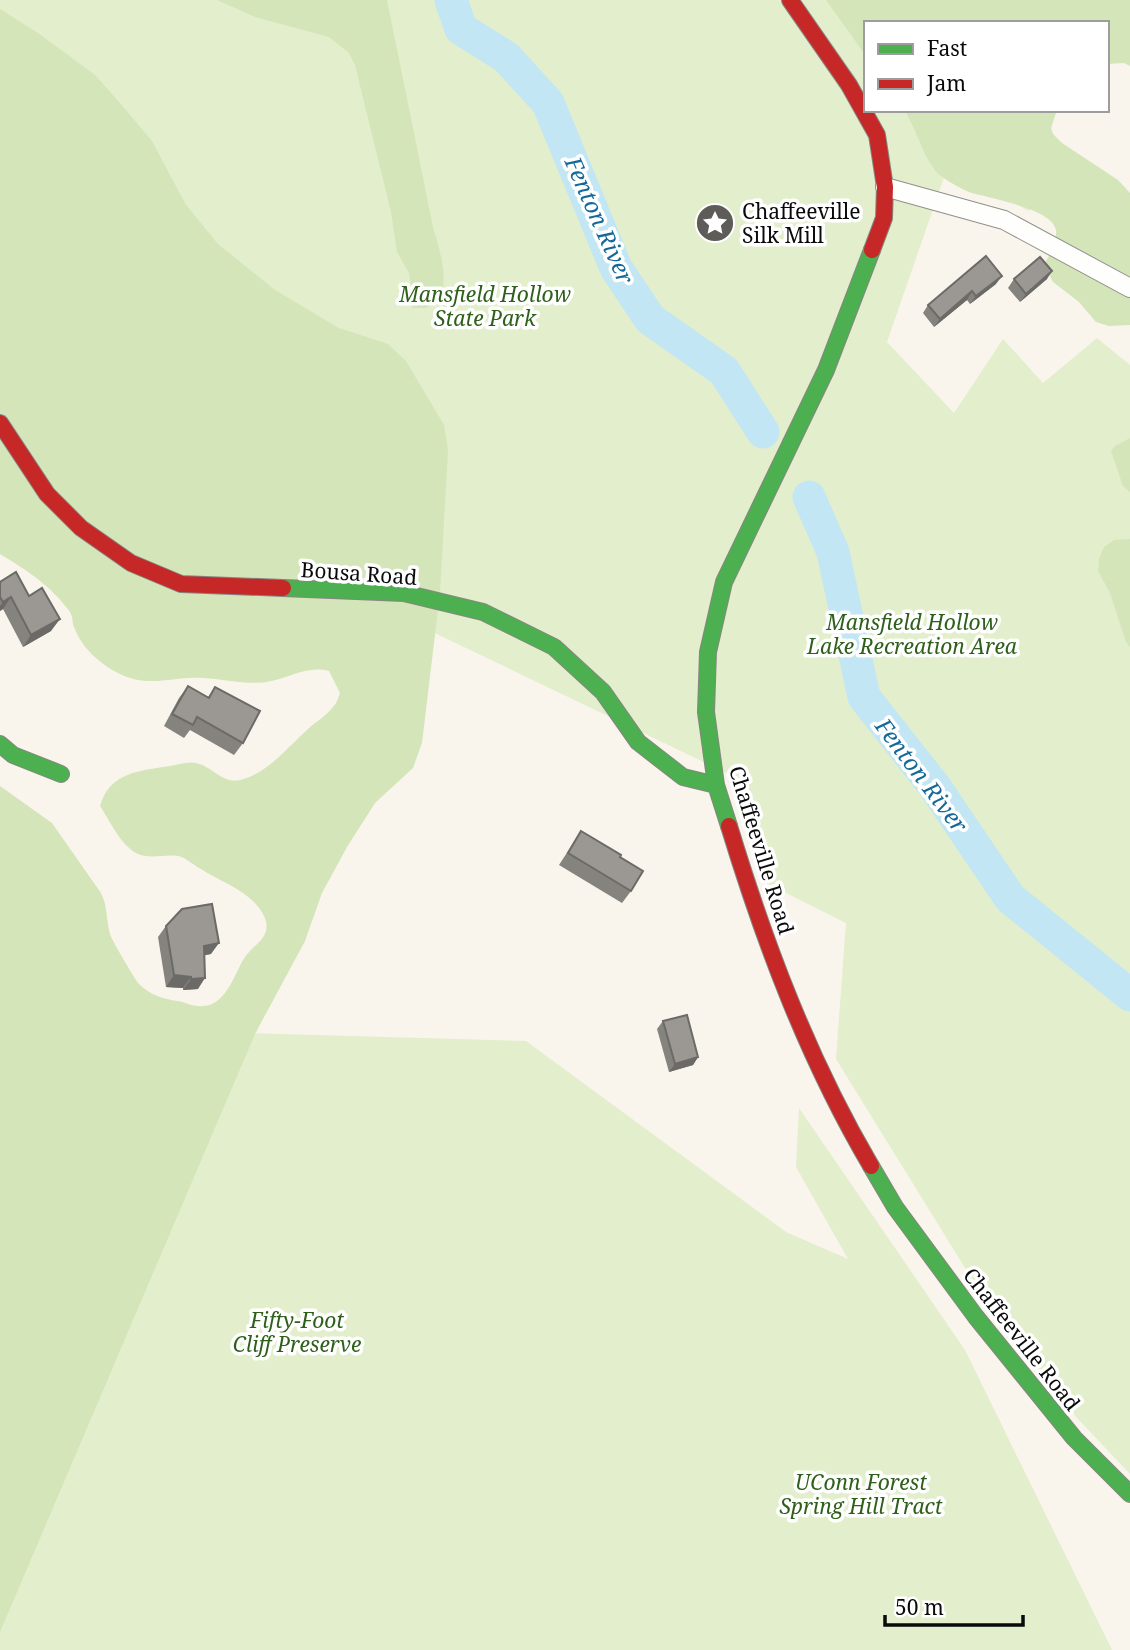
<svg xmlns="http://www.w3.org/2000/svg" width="1130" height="1650" font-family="'Noto Serif',serif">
  <rect width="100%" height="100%" fill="#f9f5ec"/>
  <!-- green -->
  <path fill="#e3eecc" d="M0,0H1098L866,23V110H1055L1045,161L1029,211L947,169L887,342L954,413L1003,339L1043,383L1097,338L1130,365V1474L1078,1419L1008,1331L970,1276L836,1059L846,923L766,883L735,777L418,625L0,327Z
    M0,1026L526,1041L786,1232L848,1259L796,1167L799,1108L965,1350L1112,1650H0Z"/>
  <!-- forest -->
  <path fill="#d4e5ba" d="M217,0H387L433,227C438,245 446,268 443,287C441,296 433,303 426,308H413L407,297L411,285L409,273L397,252L391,212L355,65L349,53L329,37L255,17Z
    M826,0H1130V66L1124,63L1107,64V23H866V56Z
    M0,9L38,33L95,75L120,103L152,141L186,205L218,244L275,290L339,328L388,344L406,361L444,425L448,450L440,593L422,743L413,768L375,803L347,847L322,893L305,941L255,1034L0,1632V786L52,823L101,893C108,907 106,920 110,934C111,939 136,981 139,984C150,995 163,999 178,1001C185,1002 191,1006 198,1006C224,1009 233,978 243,960C252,944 274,938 264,916C252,891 222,883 201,869C193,865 187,858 178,856C164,854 149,860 136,853C120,844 110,821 100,806C110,772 139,771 169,766C177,765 188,761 196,763C212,766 222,784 240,780C267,774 289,746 309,728C317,721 326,716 333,707C337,703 338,698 340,693L329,671C308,665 289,678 267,682C246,685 224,679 203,678C172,676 149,689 118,673C100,664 81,647 74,627C72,622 73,617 70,612C50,585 28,571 0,554Z
    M904,110H1057L1051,128L1053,134L1062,143L1118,180L1130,193V325L1109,326L1096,322L1079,302L1053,282L1044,265C1049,255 1057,242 1056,230C1052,208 987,198 969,192C960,188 949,182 941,176C924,163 917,128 904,110Z
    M1130,438V492L1123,486L1111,451L1115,446Z
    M1130,539V647L1126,642L1110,593L1098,571L1099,559L1104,547L1114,540Z"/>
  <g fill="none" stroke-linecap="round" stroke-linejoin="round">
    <!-- river -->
    <path stroke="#c2e6f3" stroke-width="33" d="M451,0L461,29L506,57L548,103L616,268L650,319L724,371L763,432
      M809,497L833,552L864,697L935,787L1010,898L1130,995"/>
    <!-- street casing -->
    <g stroke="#92908c" stroke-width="20">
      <path id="street" d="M885,187L1004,220L1130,288"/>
    </g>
    <!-- fast casing -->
    <g stroke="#888682" stroke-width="18">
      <path id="fast" d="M283,588L404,593L483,612L554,647L603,692L638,742L683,777L716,785
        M0,744L13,755L61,774
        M729,826L716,785L706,712L708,652L724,582L826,370L872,250
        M871,1166L895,1207L976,1317L1074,1438L1130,1494"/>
    </g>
    <!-- jam casing -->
    <g stroke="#888682" stroke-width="18">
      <path id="jam" d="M790,0L849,85L877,135L885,187L884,218L872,250
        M0,423L47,494L81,528L131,563L181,584L283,588
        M729,826C765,944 808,1059 871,1166"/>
    </g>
    <!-- street -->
    <use href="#street" stroke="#fefefc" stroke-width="18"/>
    <!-- fast -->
    <use href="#fast" stroke="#4caf50" stroke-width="16"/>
    <!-- jam -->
    <use href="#jam" stroke="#c62828" stroke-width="16"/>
  </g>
  <!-- wall -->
  <path fill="#85837e" d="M1014,279H1047L1020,302L1008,288Z
    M996,284L970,304L967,300L934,327L923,313L928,305Z
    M0,582L29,596L51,631L23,647L3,609L0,611Z
    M188,686L208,697L215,687L243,743L234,755L190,730L184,738L164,726L179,698Z
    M581,831L620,857L631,891L622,903L559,865Z
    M166,926L211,954L204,955L198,989L183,990V988L166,987L158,937Z
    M663,1021L698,1057L693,1065L669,1072L657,1029Z"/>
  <!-- shaded-wall -->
  <path fill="#6c6a67" d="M1052,271L1047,279L1020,302L1026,294Z
    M1002,276L996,284L970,304L976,296Z
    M972,291L967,300L934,327L940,319Z
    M11,597L3,609L0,611V606L3,602Z
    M60,619L51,631L23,647L31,635Z
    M219,943L211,954L196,957L204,946Z
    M174,975L191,977L183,988L166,987Z
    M205,978L198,989L183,990L191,979Z
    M698,1057L693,1065L669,1072L675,1064Z"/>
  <!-- building -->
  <path fill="#9b9893" stroke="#6c6a67" stroke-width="2" d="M986,256L1002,276L976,296L972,291L940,319L928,305Z
    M1040,257L1052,271L1026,294L1014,279Z
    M16,572L29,596L42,588L60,619L31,635L11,597L3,602L0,597V582Z
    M188,686L209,698L215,687L260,711L243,743L197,717L193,725L172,714Z
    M581,831L621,855L620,857L643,871L631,891L568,853Z
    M212,904L219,943L204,946L205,978L191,979V977L174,975L166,926L182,909Z
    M687,1015L698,1057L675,1064L663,1021Z"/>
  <!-- icons -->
  <defs>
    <g id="sight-disc" transform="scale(2.0125)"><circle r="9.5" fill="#5e5c59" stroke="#fff"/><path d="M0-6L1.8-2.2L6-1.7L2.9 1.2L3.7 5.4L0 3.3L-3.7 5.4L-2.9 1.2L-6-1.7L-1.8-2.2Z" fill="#fff"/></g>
  </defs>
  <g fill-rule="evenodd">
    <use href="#sight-disc" x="715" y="223"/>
  </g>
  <g text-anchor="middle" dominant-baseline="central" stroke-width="7" stroke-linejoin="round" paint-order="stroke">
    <!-- poi labels -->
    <g font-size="21" fill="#0a0a0a" stroke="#fff" text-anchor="start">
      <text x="742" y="211">Chaffeeville<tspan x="742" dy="24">Silk Mill</tspan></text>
    </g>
    <!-- park labels -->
    <g font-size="21" font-style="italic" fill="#2e601b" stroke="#fff">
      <text x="485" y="294">Mansfield Hollow<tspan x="485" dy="24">State Park</tspan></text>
      <text x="912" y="622">Mansfield Hollow<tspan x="912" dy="24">Lake Recreation Area</tspan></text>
      <text x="297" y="1320">Fifty-Foot<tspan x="297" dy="24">Cliff Preserve</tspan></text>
      <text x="861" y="1482">UConn Forest<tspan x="861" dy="24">Spring Hill Tract</tspan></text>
    </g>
    <!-- street labels -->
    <g font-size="21" fill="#0a0a0a" stroke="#fff">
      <text transform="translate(359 573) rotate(4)">Bousa Road</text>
      <text transform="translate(762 850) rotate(73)">Chaffeeville Road</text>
      <text transform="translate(1022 1339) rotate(52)">Chaffeeville Road</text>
    </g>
    <!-- water labels -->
    <g font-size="23" font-style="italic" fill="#156999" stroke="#fff">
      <text transform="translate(600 220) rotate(66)">Fenton River</text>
      <text transform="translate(922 775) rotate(53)">Fenton River</text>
    </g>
  </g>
  <!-- legend -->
  <rect x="864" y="21" width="245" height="91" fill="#ffffff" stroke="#9d9d9d" stroke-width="2"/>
  <rect x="878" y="44" width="35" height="10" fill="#4caf50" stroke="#9d9d9d" stroke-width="2"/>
  <text x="927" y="56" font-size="21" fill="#0a0a0a">Fast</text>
  <rect x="878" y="79" width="35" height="10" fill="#c62828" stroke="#9d9d9d" stroke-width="2"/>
  <text x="927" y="91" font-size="21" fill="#0a0a0a">Jam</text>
  <!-- scale -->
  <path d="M885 1615v10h138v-10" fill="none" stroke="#0a0a0a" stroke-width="3.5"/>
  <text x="895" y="1615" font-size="21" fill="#0a0a0a" stroke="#ffffff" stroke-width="5" paint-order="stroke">50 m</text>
</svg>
